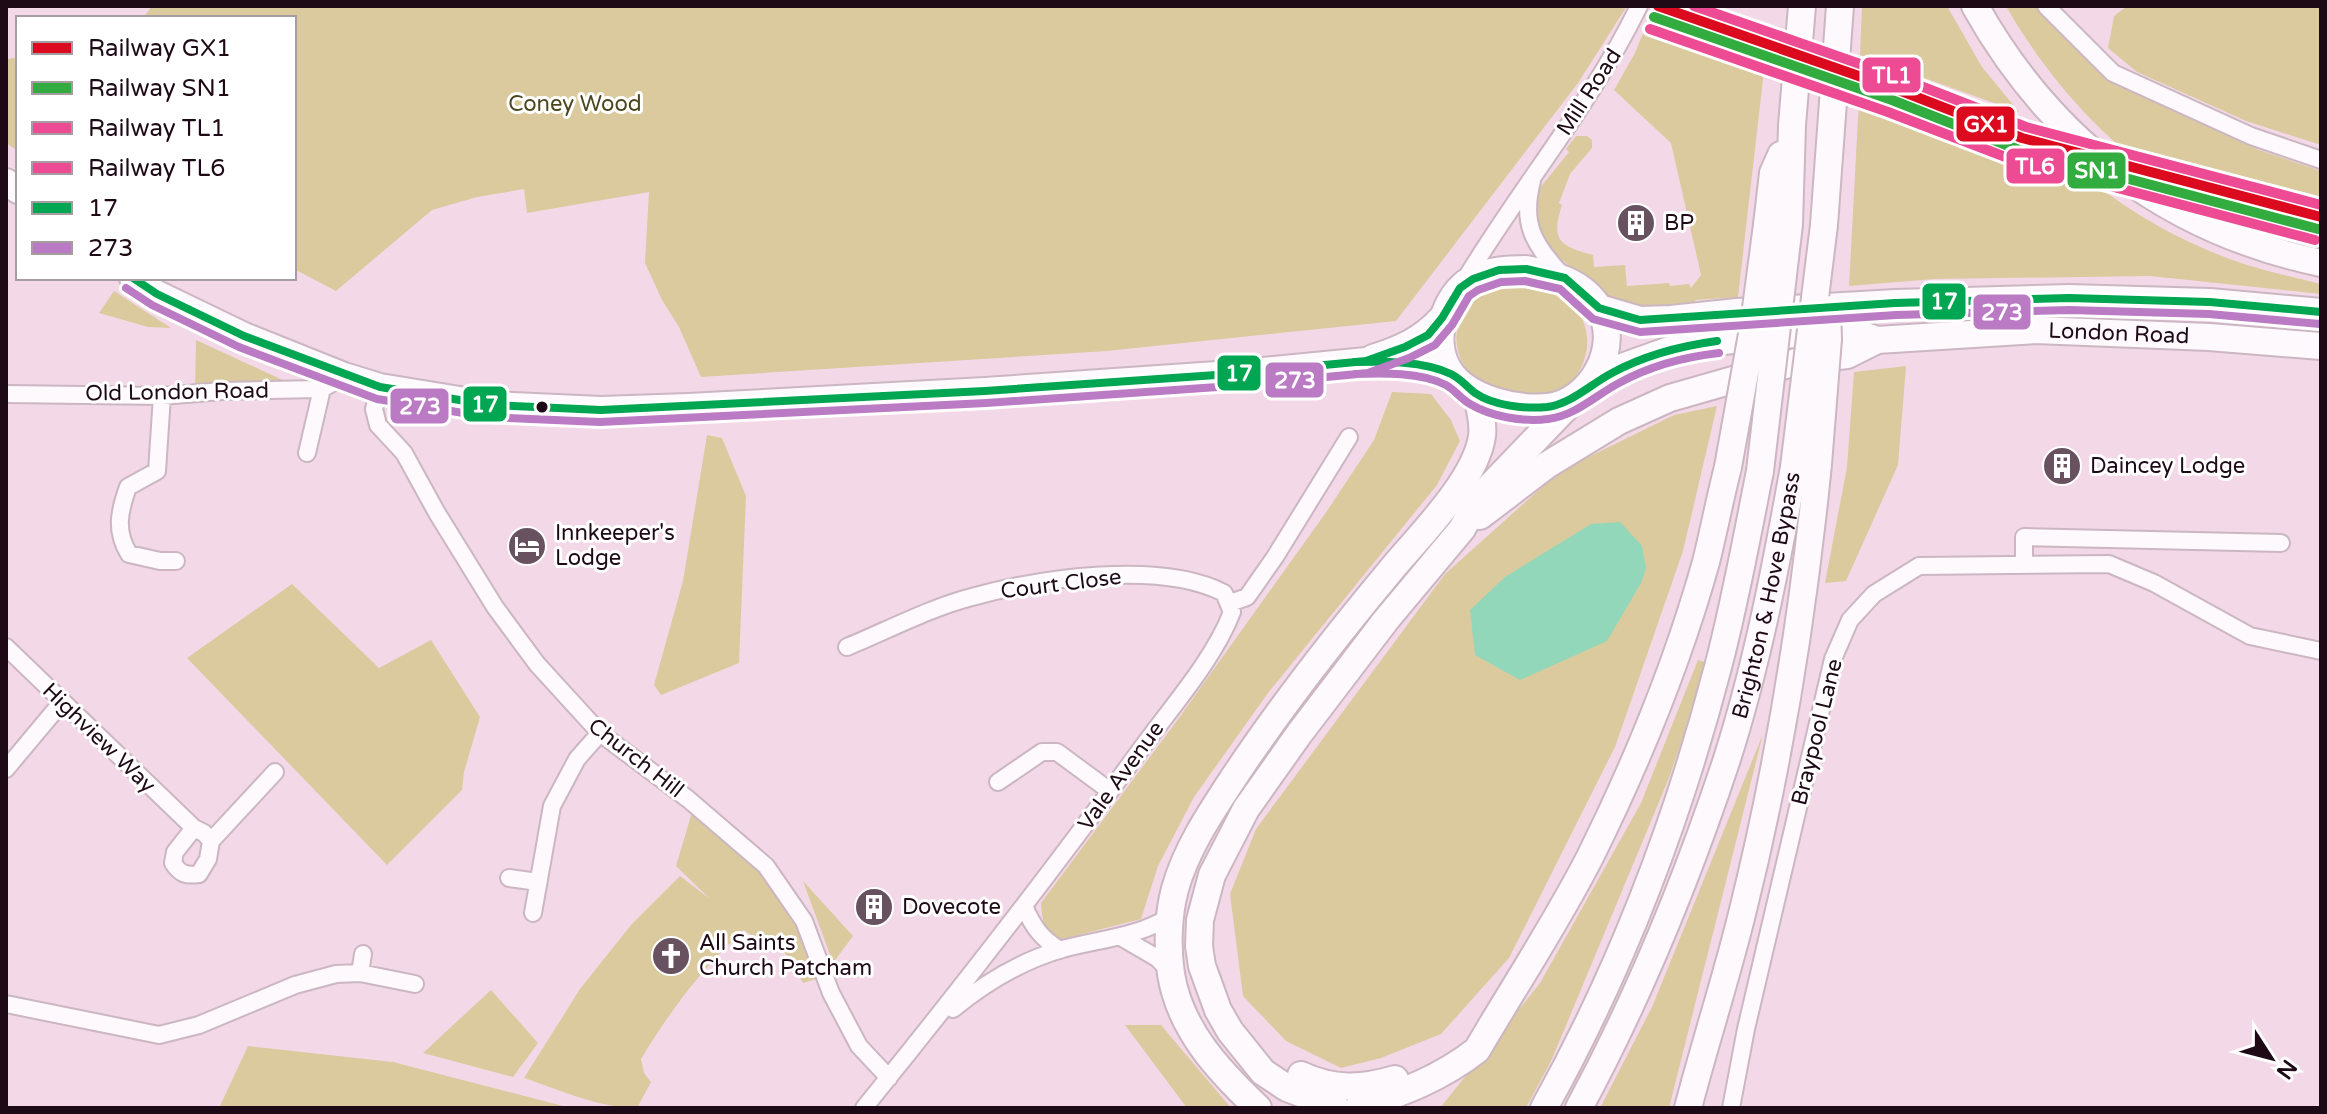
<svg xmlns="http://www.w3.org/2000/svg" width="2327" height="1114" font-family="'Varela Round',sans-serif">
  <rect width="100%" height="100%" fill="#f3d9e8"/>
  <!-- green -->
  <path fill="#daca9e" d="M152,6H1627L1578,83L1396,321L1107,351L701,377L679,327L662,300L645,263L649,192L527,213L524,189L477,197L432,210L336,291L294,269V18H143Z
    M1862,6H1947L1982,67L2019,112L1860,55Z
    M2006,6H2039L2110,78L2259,150L2321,171V197L2207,167L2197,198C2180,187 2161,177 2144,165C2091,128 2038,63 2006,6Z
    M2127,6H2321V145L2246,121L2137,72L2108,48L2114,16Z
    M1651,14L1765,62L1738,297L1695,300L1697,306L1636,308L1615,301L1550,251L1542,241L1534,210L1539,189L1569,152L1566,149L1576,136H1587L1592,140V148L1570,174L1559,203L1562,205C1551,239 1558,246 1593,255L1594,267L1625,265L1627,286L1669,283L1670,286L1689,284L1691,288L1701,275L1671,143L1614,90L1635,53Z
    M12,58L18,59V151L6,143V60Z
    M1859,100L2017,155L2029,120C2085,187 2161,236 2244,264C2269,272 2296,278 2321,284V294L2150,276L1935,279L1849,286Z
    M1511,283C1527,285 1544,286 1558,294C1590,312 1596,349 1575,377C1538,424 1436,385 1460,319C1468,293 1488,288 1511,283Z
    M114,291L171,328L148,327L99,313Z
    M196,340L285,381L195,387Z
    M1906,366L1898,465L1846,581L1825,583L1847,467L1854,372Z
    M1392,392L1431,394L1451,420L1460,441L1437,485L1268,693L1194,797L1158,866L1141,919L1059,940C1044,929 1042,922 1041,903L1176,722L1327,511L1374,440Z
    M1717,406L1683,551L1615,747L1509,958L1441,1034L1381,1058L1341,1068L1286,1041L1243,996L1230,894L1256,829L1445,574L1560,471L1674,415Z
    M707,435L722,438L746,496L739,663L661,695L654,685L683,581Z
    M292,584L379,668L431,640L480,717L464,772L462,790L387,865L187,658Z
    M1698,660L1708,663L1669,778L1552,1059L1526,1108H1440L1540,983L1641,803Z
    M1763,734L1669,1108H1600L1652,1007Z
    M693,809C757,864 791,897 816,979L803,983L788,956L764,936L759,941L744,930C702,968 670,1011 641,1059L644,1073L651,1082L637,1108C599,1108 560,1090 524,1078L580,989L631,925L680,876L710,899L676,866Z
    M803,881L853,936L833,963Z
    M491,990L538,1043L513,1077L423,1053Z
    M1125,1025H1161L1231,1108H1187Z
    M248,1046L393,1062L571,1108H219Z"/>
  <!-- water -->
  <path fill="#92d7ba" d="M1620,522L1642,546L1646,568L1641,583L1607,641L1520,680L1475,655L1470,610L1505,577L1591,524Z"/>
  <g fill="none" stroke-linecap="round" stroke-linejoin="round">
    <!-- minor casing -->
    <g stroke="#cbb6c2" stroke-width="20">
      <path id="minor" d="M2046,6L2113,73L2251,136L2321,160
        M1532,181C1521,223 1533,244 1562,275
        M1463,283C1519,189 1591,105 1639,6
        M380,387L374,409L378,425L404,453L437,513L495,607L537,664L600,733L688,799L766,866L804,921L831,993L859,1046L889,1078
        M6,394L162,396L222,391L322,389L344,376
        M162,396L157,471L128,487C119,512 115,531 129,554L160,561H176
        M307,453L322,389
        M2024,565V537L2281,543
        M1230,603L1247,597L1275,557L1349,437
        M6,647L194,828L204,833L211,841L275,772
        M847,647C886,631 932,607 972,597C1040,578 1161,560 1224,593L1232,612C1214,660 1168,711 1138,753C1050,874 958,992 864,1108
        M6,769L62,702
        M998,782L1042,752H1057L1110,791
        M194,828L175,852L173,863C180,874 186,876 199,874L208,859L211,841
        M509,878L538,882
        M1024,906C1033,927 1041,938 1060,950
        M533,913L552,806L577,759L600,733
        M1121,937L1157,958L1171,972
        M360,973L363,954
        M6,1004L159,1035L199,1025L295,985L336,974L360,973L415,984
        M953,1009C985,983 1019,962 1059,950C1097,939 1136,938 1171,916
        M1731,1108L1746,1029L1833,659L1850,620L1874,594L1919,566L2109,564L2154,583L2250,636L2321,651"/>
    </g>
    <!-- trunk casing -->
    <g stroke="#cbb6c2" stroke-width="30">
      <g id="trunk">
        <path d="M1975,6C2051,142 2168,231 2321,263"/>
        <path d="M6,182L18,190"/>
        <path d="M1789,224L1792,125L1802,6"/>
        <path d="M1767,225L1773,173L1781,155"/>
        <path d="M1824,225L1840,6"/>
        <path d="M1526,269C1554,274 1583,282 1599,308C1622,346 1591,402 1548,407C1517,410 1467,399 1449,370C1431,342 1443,295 1472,279C1489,270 1508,269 1526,269Z"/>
        <path d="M133,278L157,294L244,336L344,376L380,387L490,405L601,410L688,407L985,391L1231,374L1366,361L1433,368L1450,373"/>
        <path d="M1599,308L1640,320L1671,319L1737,312L1895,303L2069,298L2210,302L2321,312"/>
        <path d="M1373,358C1401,349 1422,340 1442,318"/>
        <path id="s1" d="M1590,384L1619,368L1683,345L1846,329L1877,340L2036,330L2209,337L2321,346"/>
        <path d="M1480,516L1547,465L1619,421L1670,398L1803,360L1847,355L1877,340"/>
        <path d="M1301,1075C1333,1090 1362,1089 1395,1079"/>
        <path d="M1335,1106L1287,1088L1263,1072L1230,1031L1218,1010L1202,966L1199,946L1200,920L1212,875L1246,809L1299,734L1386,620L1462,529L1479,498L1578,395"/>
        <path d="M1359,1106C1403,1093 1441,1078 1477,1050C1515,985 1557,922 1591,855C1637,762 1678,662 1706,562C1714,530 1720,498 1728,467"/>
        <path d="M1258,1108C1219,1071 1180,1030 1171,974C1167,947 1168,915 1175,889C1186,849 1211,812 1234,777C1282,705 1336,636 1391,570C1420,535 1476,480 1482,436C1484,423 1479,407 1477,394"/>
        <path d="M1544,1108C1621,970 1678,820 1718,667C1735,603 1747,536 1760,471"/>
        <path id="s2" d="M1579,1108C1639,997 1686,882 1726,762C1757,666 1776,566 1794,467"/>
        <path d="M1688,1108C1705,1043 1726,979 1742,914C1779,766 1803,616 1818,464"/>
      </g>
    </g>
    <!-- minor -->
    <use href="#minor" stroke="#fdf9fc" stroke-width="16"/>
    <!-- trunk -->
    <use href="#trunk" stroke="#fdf9fc" stroke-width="26"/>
    <!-- trunk-bridge casing -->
    <g stroke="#cbb6c2" stroke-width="30" stroke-linecap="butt">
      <path id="trunk-bridge" d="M1818,464L1828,339L1827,309
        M1728,467L1754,323L1767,225
        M1794,467L1824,225
        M1760,471L1789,224"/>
    </g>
    <!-- trunk-bridge -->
    <use href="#trunk-bridge" stroke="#fdf9fc" stroke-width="26"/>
    <!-- bus-1 casing -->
    <g stroke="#fff" stroke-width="14">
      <path id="bus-1" d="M133,278L157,294L244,336L380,387L490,405L601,410L985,391L1231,374L1366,361L1405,347L1428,335L1442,318L1460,288L1473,279L1499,270L1526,269L1565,278L1599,308L1640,320L1895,303L2069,298L2210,302L2321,312
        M1354,362C1384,361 1424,361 1451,374C1461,379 1467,387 1475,393C1494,406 1525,409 1547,407C1571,404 1591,384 1612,373C1645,355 1680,346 1717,341"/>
    </g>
    <!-- bus-2 casing -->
    <g stroke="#fff" stroke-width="14">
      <path id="bus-2" d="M126,288L152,305L239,347L377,399L488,417L600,422L986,403L1232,386L1368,373L1409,358L1435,345L1452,325L1469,296L1478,290L1501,282L1525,281L1560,289L1593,319L1640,332L1896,315L2069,310L2209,314L2320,324
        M1355,374C1382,373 1421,372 1446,385C1455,390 1461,399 1470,404C1492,417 1523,422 1548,419C1575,416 1596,395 1619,383C1650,366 1683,357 1719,353"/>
    </g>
    <!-- bus-1 -->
    <use href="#bus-1" stroke="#00a651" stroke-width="8"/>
    <!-- bus-2 -->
    <use href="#bus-2" stroke="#ba7ac4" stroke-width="8"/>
    <!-- rail-1 casing -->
    <g stroke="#fff" stroke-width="16">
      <path id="rail-1" d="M1658,6L1896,89L2022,138L2321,217"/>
    </g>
    <!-- rail-2 casing -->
    <g stroke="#fff" stroke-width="16">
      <path id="rail-2" d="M1654,17L1892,100L2019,150L2318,229"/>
    </g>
    <!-- rail-3 casing -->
    <g stroke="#fff" stroke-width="16">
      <path id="rail-3" d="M1694,6L1900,78L2026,127L2321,205"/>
    </g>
    <!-- rail-4 casing -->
    <g stroke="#fff" stroke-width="16">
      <path id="rail-4" d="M1650,29L1888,112L2016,161L2315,240"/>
    </g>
    <!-- rail-1 -->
    <use href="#rail-1" stroke="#dc0a1e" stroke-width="10"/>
    <!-- rail-2 -->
    <use href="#rail-2" stroke="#32ac3e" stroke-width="10"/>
    <!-- rail-3 -->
    <use href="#rail-3" stroke="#ee4b95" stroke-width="10"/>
    <!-- rail-4 -->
    <use href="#rail-4" stroke="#ee4b95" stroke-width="10"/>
  </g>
  <!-- icons -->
  <defs>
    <g id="building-disc" transform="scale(2)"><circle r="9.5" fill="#695260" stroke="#fff"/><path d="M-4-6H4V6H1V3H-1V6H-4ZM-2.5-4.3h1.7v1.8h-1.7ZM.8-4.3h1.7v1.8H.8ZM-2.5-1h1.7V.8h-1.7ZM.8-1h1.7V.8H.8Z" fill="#fff"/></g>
    <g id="hotel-disc" transform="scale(2)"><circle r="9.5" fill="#695260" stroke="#fff"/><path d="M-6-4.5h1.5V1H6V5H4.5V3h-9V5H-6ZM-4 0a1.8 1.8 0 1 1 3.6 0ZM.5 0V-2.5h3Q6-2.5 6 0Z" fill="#fff"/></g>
    <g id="church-disc" transform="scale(2)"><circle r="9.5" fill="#695260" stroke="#fff"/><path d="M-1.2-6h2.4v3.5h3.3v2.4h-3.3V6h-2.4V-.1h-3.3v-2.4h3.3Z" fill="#fff"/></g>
  </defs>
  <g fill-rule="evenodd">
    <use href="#building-disc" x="1636" y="223"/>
    <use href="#building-disc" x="2062" y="466"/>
    <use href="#hotel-disc" x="527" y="546"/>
    <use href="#building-disc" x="874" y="907"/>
    <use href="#church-disc" x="671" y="956"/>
  </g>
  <!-- markers -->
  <circle fill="#1e0a17" stroke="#fff" stroke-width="3" cx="542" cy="407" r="7"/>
  <g text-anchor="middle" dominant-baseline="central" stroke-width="6" stroke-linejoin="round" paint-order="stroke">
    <!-- street labels -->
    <g font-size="22" fill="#1e0a17" stroke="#fff">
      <text transform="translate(1589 92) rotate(-57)">Mill Road</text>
      <text stroke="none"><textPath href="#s1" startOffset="540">London Road</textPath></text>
      <text transform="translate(177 392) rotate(-1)">Old London Road</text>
      <text transform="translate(1061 584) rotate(-7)">Court Close</text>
      <text stroke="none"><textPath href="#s2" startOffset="548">Brighton &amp; Hove Bypass</textPath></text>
      <text transform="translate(1817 732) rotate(-76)">Braypool Lane</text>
      <text transform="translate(99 738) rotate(44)">Highview Way</text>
      <text transform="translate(636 758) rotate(38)">Church Hill</text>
      <text transform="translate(1121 776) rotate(-54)">Vale Avenue</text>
    </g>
    <!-- park labels -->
    <g font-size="22" fill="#4b461d" stroke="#fff">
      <text x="575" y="104">Coney Wood</text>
    </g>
    <!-- poi labels -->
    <g font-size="22" fill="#1e0a17" stroke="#fff" text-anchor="start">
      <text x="1664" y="223">BP</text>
      <text x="2090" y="466">Daincey Lodge</text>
      <text x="555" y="533">Innkeeper's<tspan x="555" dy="25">Lodge</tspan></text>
      <text x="902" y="907">Dovecote</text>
      <text x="699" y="943">All Saints<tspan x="699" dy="25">Church Patcham</tspan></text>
    </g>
  </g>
  <g stroke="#fff" stroke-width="3">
    <rect x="1861" y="56" width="61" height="38" rx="8" fill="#ee4b95"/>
    <rect x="1955" y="105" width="61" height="38" rx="8" fill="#dc0a1e"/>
    <rect x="2005" y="147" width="61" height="38" rx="8" fill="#ee4b95"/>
    <rect x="2066" y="151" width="61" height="39" rx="8" fill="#32ac3e"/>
    <rect x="1921" y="282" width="46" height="39" rx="8" fill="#00a651"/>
    <rect x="1972" y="293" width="60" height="38" rx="8" fill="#ba7ac4"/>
    <rect x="1216" y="354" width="46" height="38" rx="8" fill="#00a651"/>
    <rect x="1264" y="361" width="61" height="38" rx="8" fill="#ba7ac4"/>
    <rect x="462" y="385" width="46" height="38" rx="8" fill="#00a651"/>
    <rect x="389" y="387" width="61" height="38" rx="8" fill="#ba7ac4"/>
  </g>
  <g font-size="22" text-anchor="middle" font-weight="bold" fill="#fff">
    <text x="1892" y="83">TL1</text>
    <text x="1986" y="132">GX1</text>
    <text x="2035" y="174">TL6</text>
    <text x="2097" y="178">SN1</text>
    <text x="1944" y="309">17</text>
    <text x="2002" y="320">273</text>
    <text x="1239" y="381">17</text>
    <text x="1295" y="388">273</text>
    <text x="485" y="412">17</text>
    <text x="420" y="414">273</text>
  </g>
  <!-- border -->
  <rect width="2327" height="1114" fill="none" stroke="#1e0a17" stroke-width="16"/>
  <!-- legend -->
  <rect x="16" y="16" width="280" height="264" fill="#ffffff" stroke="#a59da2" stroke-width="2"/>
  <rect x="32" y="42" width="40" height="12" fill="#dc0a1e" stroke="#a59da2" stroke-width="2"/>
  <text x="88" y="56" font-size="24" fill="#1e0a17">Railway GX1</text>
  <rect x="32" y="82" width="40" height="12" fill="#32ac3e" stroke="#a59da2" stroke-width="2"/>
  <text x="88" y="96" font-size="24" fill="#1e0a17">Railway SN1</text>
  <rect x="32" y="122" width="40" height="12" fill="#ee4b95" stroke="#a59da2" stroke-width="2"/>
  <text x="88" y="136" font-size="24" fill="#1e0a17">Railway TL1</text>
  <rect x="32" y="162" width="40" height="12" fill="#ee4b95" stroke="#a59da2" stroke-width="2"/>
  <text x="88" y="176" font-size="24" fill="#1e0a17">Railway TL6</text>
  <rect x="32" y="202" width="40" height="12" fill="#00a651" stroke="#a59da2" stroke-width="2"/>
  <text x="88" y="216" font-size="24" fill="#1e0a17">17</text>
  <rect x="32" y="242" width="40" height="12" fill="#ba7ac4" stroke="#a59da2" stroke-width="2"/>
  <text x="88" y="256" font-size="24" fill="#1e0a17">273</text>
  <!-- north arrow -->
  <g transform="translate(2271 1058) rotate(126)" stroke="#ffffff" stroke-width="6" paint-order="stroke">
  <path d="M0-6L14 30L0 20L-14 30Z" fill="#1e0a17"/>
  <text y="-12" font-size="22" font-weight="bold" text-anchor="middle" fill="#1e0a17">N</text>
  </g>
</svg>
